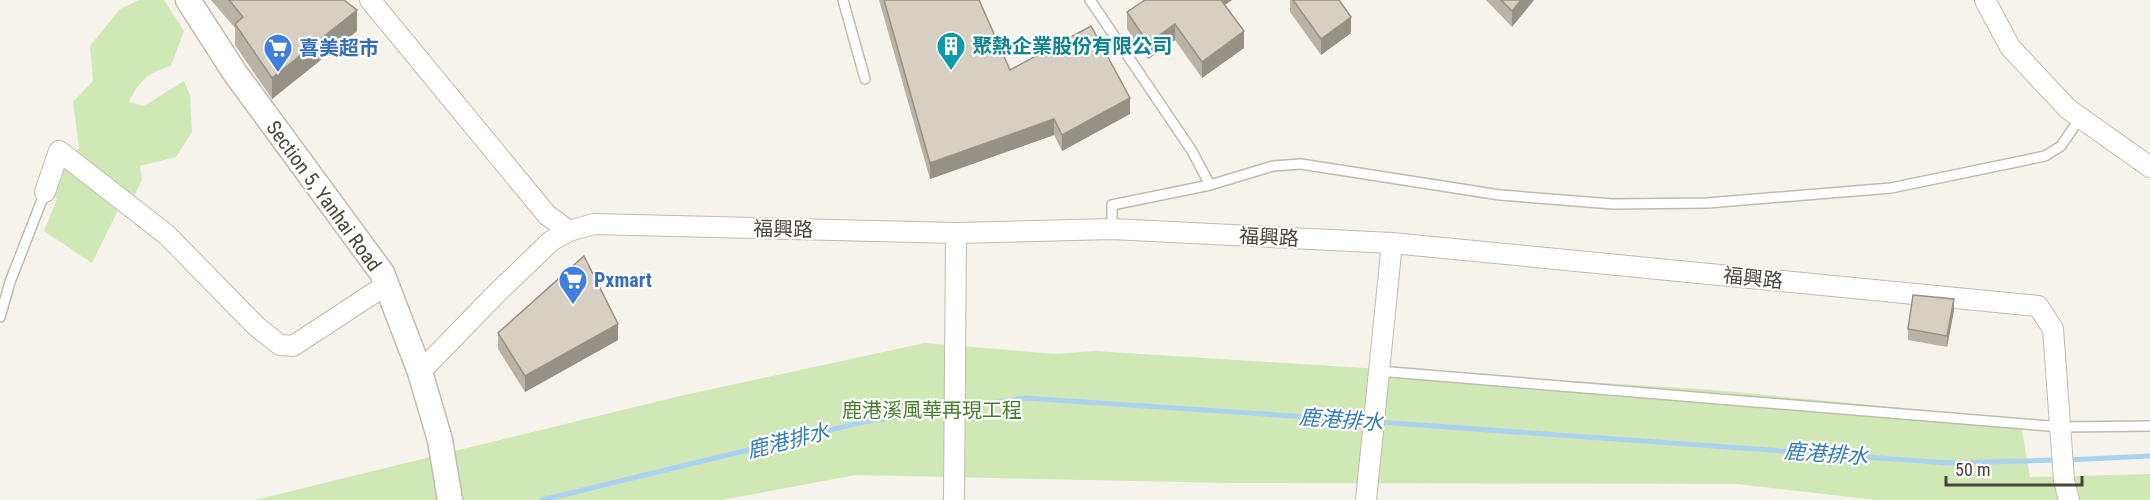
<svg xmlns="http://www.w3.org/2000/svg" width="2150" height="500" font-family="'Roboto Condensed','Noto Sans TC',sans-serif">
  <rect width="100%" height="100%" fill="#f5f3ec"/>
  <!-- green -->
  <path fill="#d0e8b6" d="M139,0H164L184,31L171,66C147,73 140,80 129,102L144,106L184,81L190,95L192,132L176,157L140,166L142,180L127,210L120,206L92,263L44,231L57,199L42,179L79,148L73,102L93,81L90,46L120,9Z
    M925,343L1056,354L1094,351L1713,390L2020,419L2030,477L2150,474V500H1876L1737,484L1229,483L856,475L722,500H255L680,396Z"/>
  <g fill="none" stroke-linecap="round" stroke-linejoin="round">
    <!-- stream -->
    <path stroke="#aad2f0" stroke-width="5" d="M959,408L1025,398L1369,421
      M1378,422L1949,463L2057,460
      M2067,460L2150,456
      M542,500L863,422L950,409"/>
    <!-- service casing -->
    <g stroke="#c1bbae" stroke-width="12">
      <path id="service" d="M843,0L865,79
        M1090,0L1192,151L1210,185L1273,166L1301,164L1500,195L1613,204L1707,203L1891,188L2045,156L2061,146L2080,118
        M1112,229V205L1210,185
        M0,317L10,282L45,192
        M1378,371L2061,427L2150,426"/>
    </g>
    <!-- minor casing -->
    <g stroke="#c1bbae" stroke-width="22">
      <path id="minor" d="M370,0L547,215L569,231
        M1985,0L2010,47L2068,109L2150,167
        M45,192L59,151L167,235L256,326L280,345L293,346L386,285
        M420,372L496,294L551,241L569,231L594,224L956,233L1112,229L1392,243L2038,306L2053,329L2064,480L2069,500
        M954,500L956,233
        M1366,500L1392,243"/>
    </g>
    <!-- tertiary casing -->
    <g stroke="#c1bbae" stroke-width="27">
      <path id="tertiary" d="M188,0L235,73L382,273L420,372L440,440L450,500"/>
    </g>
    <!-- service -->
    <use href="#service" stroke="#fff" stroke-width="9"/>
    <!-- minor -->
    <use href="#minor" stroke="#fff" stroke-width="20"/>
    <!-- tertiary -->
    <use href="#tertiary" stroke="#fff" stroke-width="24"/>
  </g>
  <!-- wall -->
  <path fill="#b9b2a6" d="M211,0H344L357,31L272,99L235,45V28Z
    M879,0H979L1010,70L1130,114L1062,151L1054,135L930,179Z
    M1232,0L1225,5L1244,48L1202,78L1175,40L1148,59L1127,29V12Z
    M1290,0H1339L1351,33L1321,55L1290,12Z
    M1486,0H1534L1512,27Z
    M1954,310L1947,347L1908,340V329Z
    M498,333L618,340L525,392L498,349Z"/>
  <!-- shaded-wall -->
  <path fill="#969187" d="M1217,0H1232L1217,10Z
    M1521,0H1534L1512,27V11Z
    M357,10V31L272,99V78Z
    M1351,17V33L1321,55V39Z
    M1175,24V40L1148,59V43Z
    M1244,31V48L1202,78V62Z
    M1130,98V114L1062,151V135Z
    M1054,119V135L930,179V163Z
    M1954,299V310L1947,347V336Z
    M618,324V340L525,392V376Z"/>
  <!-- building -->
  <path fill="#d7cfc1" stroke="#969187" stroke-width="1.5" d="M229,0H344L357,10L272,78L235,24L243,17Z
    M884,0H979L1010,70L1091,26L1130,98L1062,135L1054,119L930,163Z
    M1145,0H1221L1244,31L1202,62L1175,24L1148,43L1127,12Z
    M1293,0H1339L1351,17L1321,39Z
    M1501,0H1521L1512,11Z
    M584,256L618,324L525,376L498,333Z
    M1913,295L1954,299L1947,336L1908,329Z"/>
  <!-- icons -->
  <defs>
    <g id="building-pin" transform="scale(1.5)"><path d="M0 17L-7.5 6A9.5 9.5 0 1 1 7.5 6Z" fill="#0f9aa8" stroke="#fff"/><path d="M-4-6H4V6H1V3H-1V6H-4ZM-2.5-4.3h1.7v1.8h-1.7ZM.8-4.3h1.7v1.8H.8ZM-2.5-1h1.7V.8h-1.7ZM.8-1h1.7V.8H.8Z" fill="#fff"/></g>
    <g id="supermarket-pin" transform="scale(1.5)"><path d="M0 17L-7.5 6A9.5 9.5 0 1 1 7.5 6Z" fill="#3f7fe0" stroke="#fff"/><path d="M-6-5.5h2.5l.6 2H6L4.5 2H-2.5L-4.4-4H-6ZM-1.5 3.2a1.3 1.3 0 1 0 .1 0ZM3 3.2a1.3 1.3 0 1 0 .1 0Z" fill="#fff"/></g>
  </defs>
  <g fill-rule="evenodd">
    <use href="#building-pin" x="951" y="46"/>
    <use href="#supermarket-pin" x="278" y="48"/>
    <use href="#supermarket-pin" x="573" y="280"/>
  </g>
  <g text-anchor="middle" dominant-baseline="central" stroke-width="4.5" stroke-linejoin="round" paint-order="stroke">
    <!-- culture labels -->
    <g font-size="20" font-weight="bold" fill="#0d838f" stroke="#fff" text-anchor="start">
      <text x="972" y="46">聚熱企業股份有限公司</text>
    </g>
    <!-- shop labels -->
    <g font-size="20" font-weight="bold" fill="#366cbe" stroke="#fff" text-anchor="start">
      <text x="299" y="48">喜美超市</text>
      <text x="594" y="280">Pxmart</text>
    </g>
    <!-- street labels -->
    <g font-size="20" fill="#4a4439" stroke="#fff">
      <text transform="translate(324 196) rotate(54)">Section 5, Yanhai Road</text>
      <text transform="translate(783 229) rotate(1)">福興路</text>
      <text transform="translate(1269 237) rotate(3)">福興路</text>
      <text transform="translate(1753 278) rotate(6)">福興路</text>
    </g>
    <!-- park labels -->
    <g font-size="20" fill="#487c2c" stroke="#fff">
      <text x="932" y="410">鹿港溪風華再現工程</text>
    </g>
    <!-- water labels -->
    <g font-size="21" font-style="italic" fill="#337bb6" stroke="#fff">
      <text transform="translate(1341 420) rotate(4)">鹿港排水</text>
      <text transform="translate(788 441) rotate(-14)">鹿港排水</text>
      <text transform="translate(1826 454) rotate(4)">鹿港排水</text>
    </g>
  </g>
  <!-- scale -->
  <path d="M1946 476v9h136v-9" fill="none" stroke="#4a4439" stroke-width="3"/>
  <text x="1955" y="476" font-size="18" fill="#4a4439" stroke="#ffffff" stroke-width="4.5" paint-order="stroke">50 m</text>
</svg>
